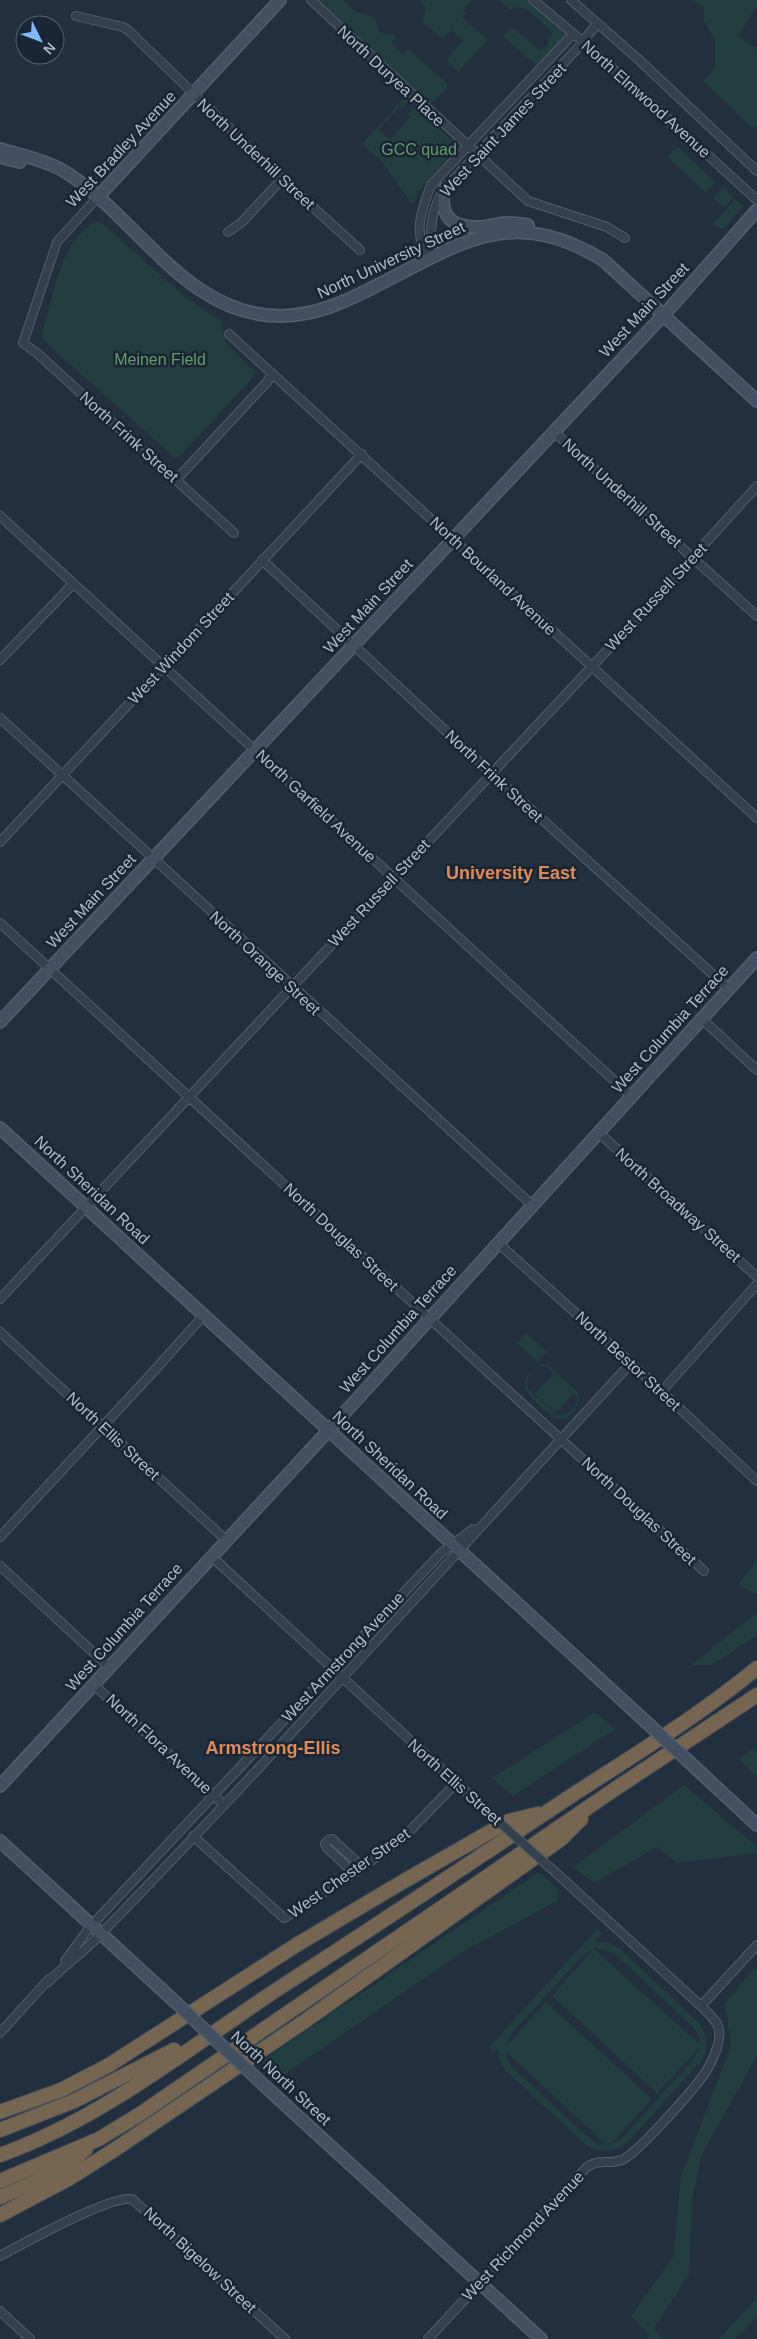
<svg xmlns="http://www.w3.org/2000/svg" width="757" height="2339" font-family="Helvetica,sans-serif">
  <rect width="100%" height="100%" fill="#212f3f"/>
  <!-- green -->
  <path fill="#233e40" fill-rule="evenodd" d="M319,0H343L356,12L375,18L379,32H383L384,35L394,34L396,37L391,43L403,55L409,49L447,84L445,90L430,104Z
    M419,0H472L463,10L466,13L462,17L488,40L458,72L446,60L463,40L451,30L442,39L422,21L426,7Z
    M499,0H528L569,37L540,69L503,36L511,28L517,31L539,50L548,46V39L553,34C542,24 526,0 510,10Z
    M692,0H757V9H755L738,36L757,49V125L753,129L703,81L715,68V40L704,21V8Z
    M406,96L410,100L402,108L400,106L379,129L390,140L411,116L408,114L415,106L458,146L421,188L413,205L382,162L362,144Z
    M675,148H679L715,182L706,193L670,160L669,155Z
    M723,187L734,197L724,208L713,198Z
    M735,199L743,206L723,229L713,224Z
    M96,222L102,223L184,296L221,321L226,343L255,372L254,376L180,456L175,458L43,340L42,334C52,301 61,237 96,222Z
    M526,1333L547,1352L537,1362L517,1343Z
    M541,1364L549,1366L577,1391C583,1403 569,1425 554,1417C545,1412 531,1398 525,1389L526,1377ZM544,1366L548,1368L577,1397C577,1408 567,1418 555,1414L528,1389C524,1379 533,1368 544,1366Z
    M553,1374L574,1393L556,1413L535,1394Z
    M757,1560V1595L738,1585Z
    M757,1612V1635L712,1665H691Z
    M595,1712L615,1729L513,1796L492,1778Z
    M757,1746V1778L739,1759Z
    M684,1785L757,1847V1853L677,1863L657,1847L594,1883L573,1867Z
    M539,1872L558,1888L559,1900L462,1952L278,2079L260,2062Z
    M597,1929L602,1933L595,1942L609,1943L619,1948L698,2022C708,2034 709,2048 701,2061L629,2141C616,2153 601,2154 586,2145L506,2071L499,2059L498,2049L493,2053L489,2047ZM597,1948L614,1953L692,2026L698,2034L700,2045L594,1949ZM593,1949L552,1996L657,2093L700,2047L693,2060L622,2138L611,2144L652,2099L546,2002L505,2047L512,2033L582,1956ZM505,2051L607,2145L599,2144L589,2138L511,2066Z
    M757,1965V2056L702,2154L692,2200L689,2274L654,2328L663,2339H649L648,2333L631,2316L673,2257L681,2176L731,2046L725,2003Z
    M757,2297V2316L736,2339H719Z"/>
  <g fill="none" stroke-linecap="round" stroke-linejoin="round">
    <!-- street casing -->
    <g stroke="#535f6d" stroke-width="10">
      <path id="street" d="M311,0L528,201L607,227L625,238
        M533,0L587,45L757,200
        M571,0L638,59L757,171
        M76,16L123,27L129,31L282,179L360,250
        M97,198L57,242L23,343L38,354L234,533
        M228,232L242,222L282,179
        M430,259C432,229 428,216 444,189L576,50L597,24
        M430,259C412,236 421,210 431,185L573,34
        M229,334L757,818
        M553,431L757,616
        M176,480L268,381L272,373
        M0,516L631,1096
        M262,560L491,773L729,989
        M0,660L73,584
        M0,718L532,1205
        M0,842L362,454
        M0,923L704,1571
        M702,1019L757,1070
        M598,1132L757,1277
        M498,1243L631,1363L757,1481
        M0,1299L643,612L757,486
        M0,1332L226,1540
        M662,1391L757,1284
        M0,1537L154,1371L204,1315
        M211,1556L490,1814
        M0,1566L110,1668
        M94,1685L223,1804
        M193,1836L284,1918L357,1871L403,1838L456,1783
        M354,1873L327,1848L325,1844L328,1840L332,1839L362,1867
        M65,1961L90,1927L441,1553L473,1529
        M47,1983C63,1967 82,1953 98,1937C280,1750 454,1555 631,1363
        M701,2006L757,1945
        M0,2033L49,1979
        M0,2256C22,2244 112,2195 132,2199L285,2339
        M0,2311L30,2339
        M428,2339L586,2168C597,2158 609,2165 622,2160C638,2153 697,2086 707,2070C713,2060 721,2042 719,2030C718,2021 707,2012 701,2006L554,1871"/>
    </g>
    <!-- secondary casing -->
    <g stroke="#535f6d" stroke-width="14">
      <path id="secondary" d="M0,149C24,156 50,161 70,175C141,222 188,317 282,316C315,315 343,303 372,288C458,245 509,203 603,260L757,401
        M0,157L20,162
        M444,189C440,215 450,228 478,227C488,227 498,223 508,223C515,223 521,224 528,225
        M97,198L280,0
        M0,1022L671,307L757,210
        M0,1128L645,1721
        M701,1773L757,1825
        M0,1786L329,1430L757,958
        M0,1841L172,1999
        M268,2089L541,2339"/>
    </g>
    <!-- highway casing -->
    <g stroke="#404c59" stroke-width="16">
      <path id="highway" d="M0,2112L61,2090L109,2065L298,1944L404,1881L509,1821L538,1814
        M0,2130L74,2101L174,2050
        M0,2155C106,2117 193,2044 287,1983C382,1922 476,1859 571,1796C634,1755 699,1716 757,1668
        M0,2181L99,2139L140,2114L615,1789L757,1695
        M0,2197C31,2184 61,2172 86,2149
        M0,2215L70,2178L114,2150L305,2021L561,1839L581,1819"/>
    </g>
    <!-- street -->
    <use href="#street" stroke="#35414f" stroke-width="8"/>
    <!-- secondary -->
    <use href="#secondary" stroke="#435062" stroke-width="11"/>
    <!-- highway -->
    <use href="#highway" stroke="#756551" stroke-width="14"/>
    <!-- street-bridge casing -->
    <g stroke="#535f6d" stroke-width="10" stroke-linecap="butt">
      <path id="street-bridge" d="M490,1814L554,1871"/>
    </g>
    <!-- secondary-bridge casing -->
    <g stroke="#535f6d" stroke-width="14" stroke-linecap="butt">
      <path id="secondary-bridge" d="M645,1721L701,1773
        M172,1999L268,2089"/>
    </g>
    <!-- street-bridge -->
    <use href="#street-bridge" stroke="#35414f" stroke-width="8"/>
    <!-- secondary-bridge -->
    <use href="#secondary-bridge" stroke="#435062" stroke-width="11"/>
  </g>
  <g text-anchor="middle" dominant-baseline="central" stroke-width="5" stroke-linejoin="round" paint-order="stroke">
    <!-- street labels -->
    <g font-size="16" fill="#b1bcca" stroke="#1a2633">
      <text transform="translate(391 76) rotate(43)">North Duryea Place</text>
      <text transform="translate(646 99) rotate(42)">North Elmwood Avenue</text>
      <text transform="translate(503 130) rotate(-47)">West Saint James Street</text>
      <text transform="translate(121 149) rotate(-47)">West Bradley Avenue</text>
      <text transform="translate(256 154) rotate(43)">North Underhill Street</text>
      <text transform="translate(391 260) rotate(-25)">North University Street</text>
      <text transform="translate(644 310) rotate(-47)">West Main Street</text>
      <text transform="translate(129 437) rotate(42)">North Frink Street</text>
      <text transform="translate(622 493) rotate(42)">North Underhill Street</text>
      <text transform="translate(493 576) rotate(43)">North Bourland Avenue</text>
      <text transform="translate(656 597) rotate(-47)">West Russell Street</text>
      <text transform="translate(368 606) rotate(-47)">West Main Street</text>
      <text transform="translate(181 648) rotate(-47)">West Windom Street</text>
      <text transform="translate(494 776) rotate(43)">North Frink Street</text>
      <text transform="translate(316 806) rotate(43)">North Garfield Avenue</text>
      <text transform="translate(379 893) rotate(-47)">West Russell Street</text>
      <text transform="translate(91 901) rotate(-47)">West Main Street</text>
      <text transform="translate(265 963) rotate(43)">North Orange Street</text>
      <text transform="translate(670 1029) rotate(-48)">West Columbia Terrace</text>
      <text transform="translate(92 1190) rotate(43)">North Sheridan Road</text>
      <text transform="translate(678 1205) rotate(42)">North Broadway Street</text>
      <text transform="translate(341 1237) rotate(43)">North Douglas Street</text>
      <text transform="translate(398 1329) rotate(-48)">West Columbia Terrace</text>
      <text transform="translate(628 1361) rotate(43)">North Bestor Street</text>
      <text transform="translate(113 1436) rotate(43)">North Ellis Street</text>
      <text transform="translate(390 1465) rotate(43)">North Sheridan Road</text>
      <text transform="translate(639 1511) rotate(43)">North Douglas Street</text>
      <text transform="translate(124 1627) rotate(-48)">West Columbia Terrace</text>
      <text transform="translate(343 1657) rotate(-47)">West Armstrong Avenue</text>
      <text transform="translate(159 1744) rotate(43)">North Flora Avenue</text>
      <text transform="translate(455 1782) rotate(42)">North Ellis Street</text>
      <text transform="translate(349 1873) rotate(-35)">West Chester Street</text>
      <text transform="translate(281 2078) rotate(43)">North North Street</text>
      <text transform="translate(523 2236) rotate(-47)">West Richmond Avenue</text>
      <text transform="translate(200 2260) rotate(43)">North Bigelow Street</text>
    </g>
    <!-- park labels -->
    <g font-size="16" fill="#659d6f" stroke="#1a2633">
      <text x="419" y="149">GCC quad</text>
      <text x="160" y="359">Meinen Field</text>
    </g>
    <!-- neighbourhood labels -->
    <g font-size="18" font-weight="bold" fill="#df8b57" stroke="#1a2633">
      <text x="511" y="873">University East</text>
      <text x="273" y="1748">Armstrong-Ellis</text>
    </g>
  </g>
  <!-- north arrow -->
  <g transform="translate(40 40) rotate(132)"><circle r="24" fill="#1a2633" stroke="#56626f"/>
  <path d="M0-4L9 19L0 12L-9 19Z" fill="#81b8ff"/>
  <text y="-8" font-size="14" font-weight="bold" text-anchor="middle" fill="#b1bcca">N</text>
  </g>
</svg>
